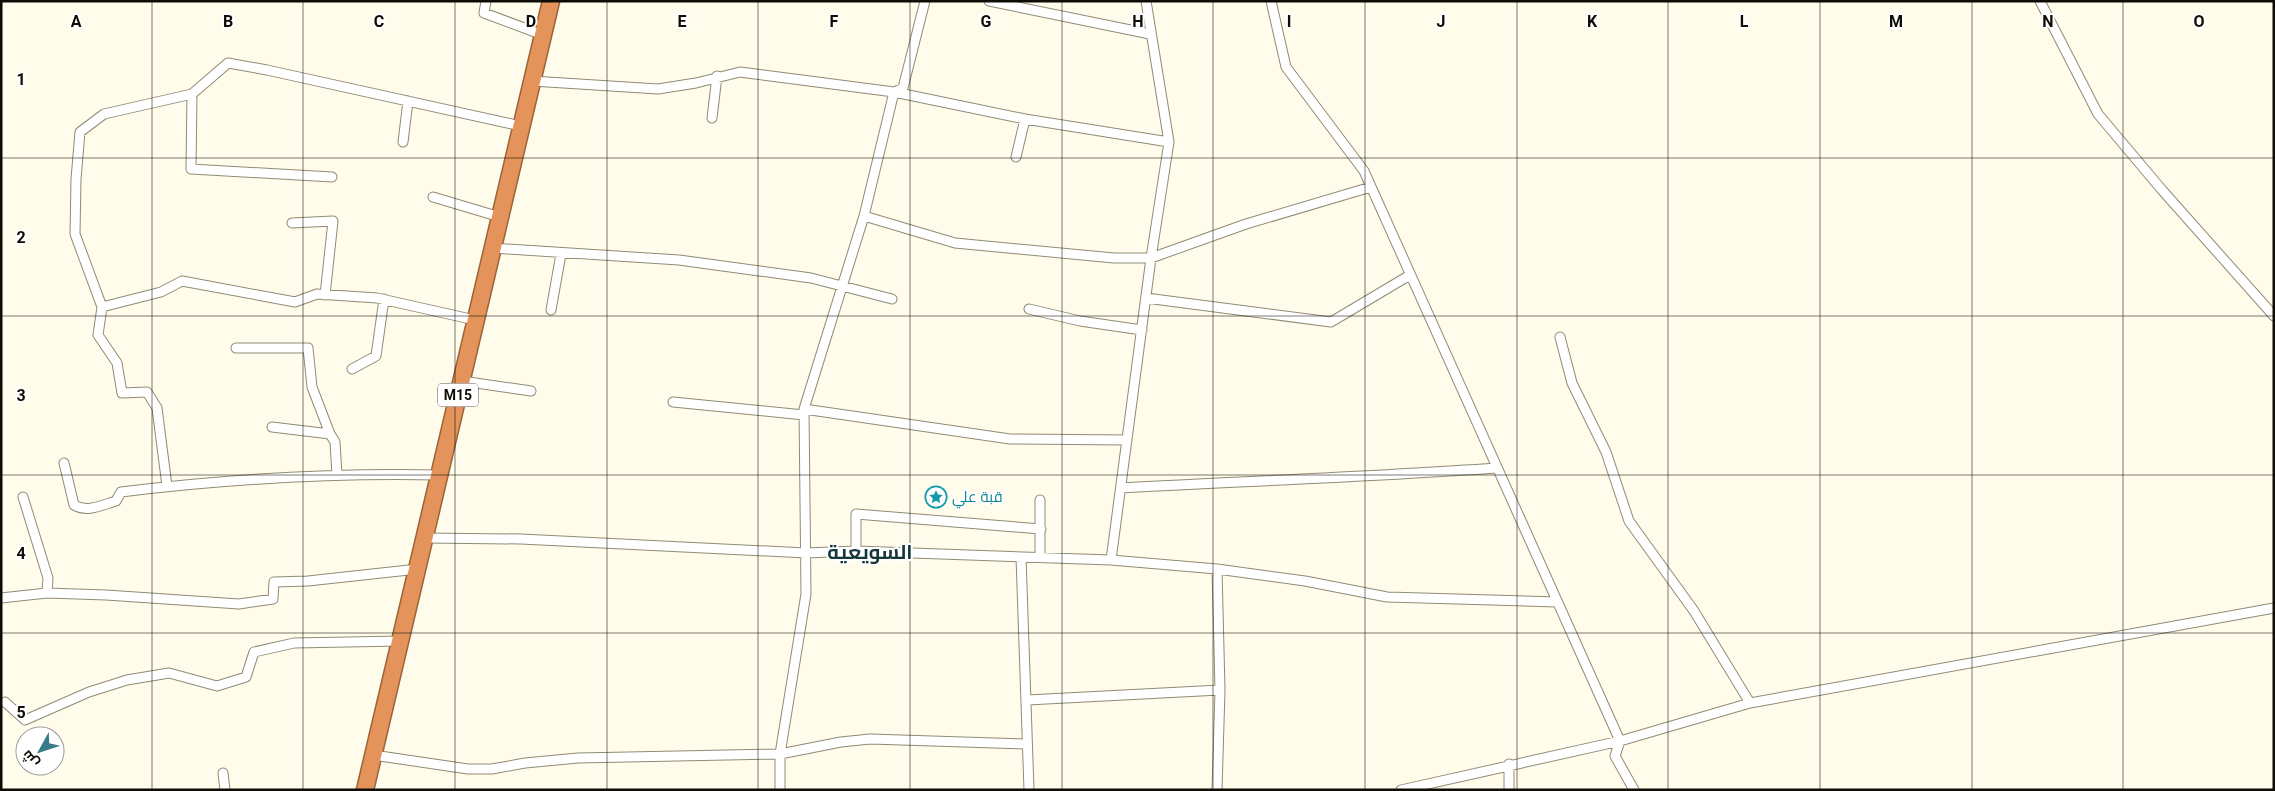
<svg xmlns="http://www.w3.org/2000/svg" width="2275" height="791" font-family="Roboto,Cairo,sans-serif">
  <rect width="100%" height="100%" fill="#fffcec"/>
  <g fill="none" stroke-linecap="round" stroke-linejoin="round">
    <!-- street casing -->
    <g stroke="#908b74" stroke-width="11">
      <path id="street" d="M486,1L484,13L543,35
        M989,1L1150,34
        M1271,1L1286,67L1364,171L1620,741L1615,756L1634,790
        M2040,1L2098,114L2162,190L2274,316
        M532,81L658,89L696,83L740,72L894,92L1025,119L1169,142
        M192,94L191,169L332,177
        M712,118L717,76
        M403,142L408,101
        M1016,157L1025,119
        M433,197L500,217
        M864,216L955,243L1114,258H1151L1246,224L1371,187
        M292,223L333,221L325,295
        M492,248L679,260L811,278L892,299
        M1146,298L1331,322L1410,275
        M102,307L161,292L182,281L295,302L317,294L377,298L475,320
        M1029,309L1080,321L1142,330
        M551,310L561,254
        M1560,337L1572,383L1606,452L1629,521L1694,611L1750,703
        M236,348H308L312,387L330,434L335,442L337,475
        M352,369L376,356L384,299
        M462,381L531,391
        M673,402L804,415
        M804,409L1010,439L1127,440
        M272,427L330,434
        M64,463L74,505C87,513 102,505 116,501L121,492C226,479 332,473 438,475
        M167,486L157,408L147,392L122,393L117,363L98,335L102,307L75,234L76,179L80,132L104,114L192,94L228,63L267,70L521,126
        M1121,488C1246,481 1371,477 1496,468
        M23,497L48,578L47,593
        M1040,500V557
        M425,538L521,539L806,553L856,551L1111,560L1217,569L1305,581L1387,597L1557,602
        M856,551V514L1041,529
        M1021,557L1029,790
        M1111,560L1151,258L1169,142L1146,1
        M1,598L47,593L106,595L239,604L273,599L274,582L308,581L418,569
        M1027,700L1220,690
        M5,702L25,720L89,692L127,680L169,673L217,686L246,677L254,652L294,643L401,641
        M373,755L468,769H492L525,763L578,758L780,754L841,742L870,739L1027,744
        M1509,764V790
        M223,773L225,790
        M780,790V754L806,594L804,409L864,216L894,92L903,88L925,1
        M1217,790L1220,690L1217,569
        M1401,790L1620,741L1750,703L2274,608"/>
    </g>
    <!-- highway casing -->
    <g stroke="#99643c" stroke-width="19">
      <path id="highway" d="M365,790L551,1"/>
    </g>
    <!-- street -->
    <use href="#street" stroke="#fff" stroke-width="9"/>
    <!-- highway -->
    <use href="#highway" stroke="#e4935a" stroke-width="16"/>
  </g>
  <!-- grid -->
  <path fill="none" stroke="#0e0c05" stroke-width="1" stroke-opacity="0.55" d="M152,1V790M303,1V790M455,1V790M607,1V790M758,1V790M910,1V790M1062,1V790M1213,1V790M1365,1V790M1517,1V790M1668,1V790M1820,1V790M1972,1V790M2123,1V790M1,158H2274M1,316H2274M1,475H2274M1,633H2274"/>
  <!-- icons -->
  <defs>
    <g id="sight-ring" transform="scale(1.125)"><circle r="9.5" fill="#fff" stroke="#0f9aa8" stroke-width="1.5"/><path d="M0-6L1.8-2.2L6-1.7L2.9 1.2L3.7 5.4L0 3.3L-3.7 5.4L-2.9 1.2L-6-1.7L-1.8-2.2Z" fill="#0f9aa8"/></g>
  </defs>
  <g fill-rule="evenodd">
    <use href="#sight-ring" x="936" y="497"/>
  </g>
  <g text-anchor="middle" dominant-baseline="central" stroke-width="4" stroke-linejoin="round" paint-order="stroke">
    <!-- shield labels -->
    <rect fill="#fff" stroke="#565550" stroke-width="1" x="438" y="383.5" width="40" height="23" rx="4"/>
    <g font-size="14" font-weight="bold" fill="#0e0c05">
      <text x="458" y="395">M15</text>
    </g>
    <!-- culture labels -->
    <g font-size="15" fill="#0d838f" stroke="#fff" text-anchor="start">
      <text x="952" y="497">قبة علي</text>
    </g>
    <!-- district labels -->
    <g font-size="20" font-weight="bold" fill="#16363d" stroke="#fff">
      <text x="870" y="552">السويعية</text>
    </g>
  </g>
  <g font-size="16" text-anchor="middle" font-weight="bold" fill="#0e0c05" stroke="#fff" stroke-width="4" stroke-linejoin="round" paint-order="stroke">
    <text x="76" y="27">A</text>
    <text x="228" y="27">B</text>
    <text x="379" y="27">C</text>
    <text x="531" y="27">D</text>
    <text x="682" y="27">E</text>
    <text x="834" y="27">F</text>
    <text x="986" y="27">G</text>
    <text x="1138" y="27">H</text>
    <text x="1289" y="27">I</text>
    <text x="1441" y="27">J</text>
    <text x="1592" y="27">K</text>
    <text x="1744" y="27">L</text>
    <text x="1896" y="27">M</text>
    <text x="2048" y="27">N</text>
    <text x="2199" y="27">O</text>
    <text x="21" y="85">1</text>
    <text x="21" y="243">2</text>
    <text x="21" y="401">3</text>
    <text x="21" y="559">4</text>
    <text x="21" y="718">5</text>
  </g>
  <!-- border -->
  <rect width="2275" height="791" fill="none" stroke="#0e0c05" stroke-width="5"/>
  <!-- north arrow -->
  <g transform="translate(40 751) rotate(230)"><circle r="24" fill="#ffffff" stroke="#9f9e9b"/>
  <path d="M0-4L9 19L0 12L-9 19Z" fill="#387b8c"/>
  <text y="-8" font-size="14" font-weight="bold" text-anchor="middle" fill="#0e0c05">ش</text>
  </g>
</svg>
